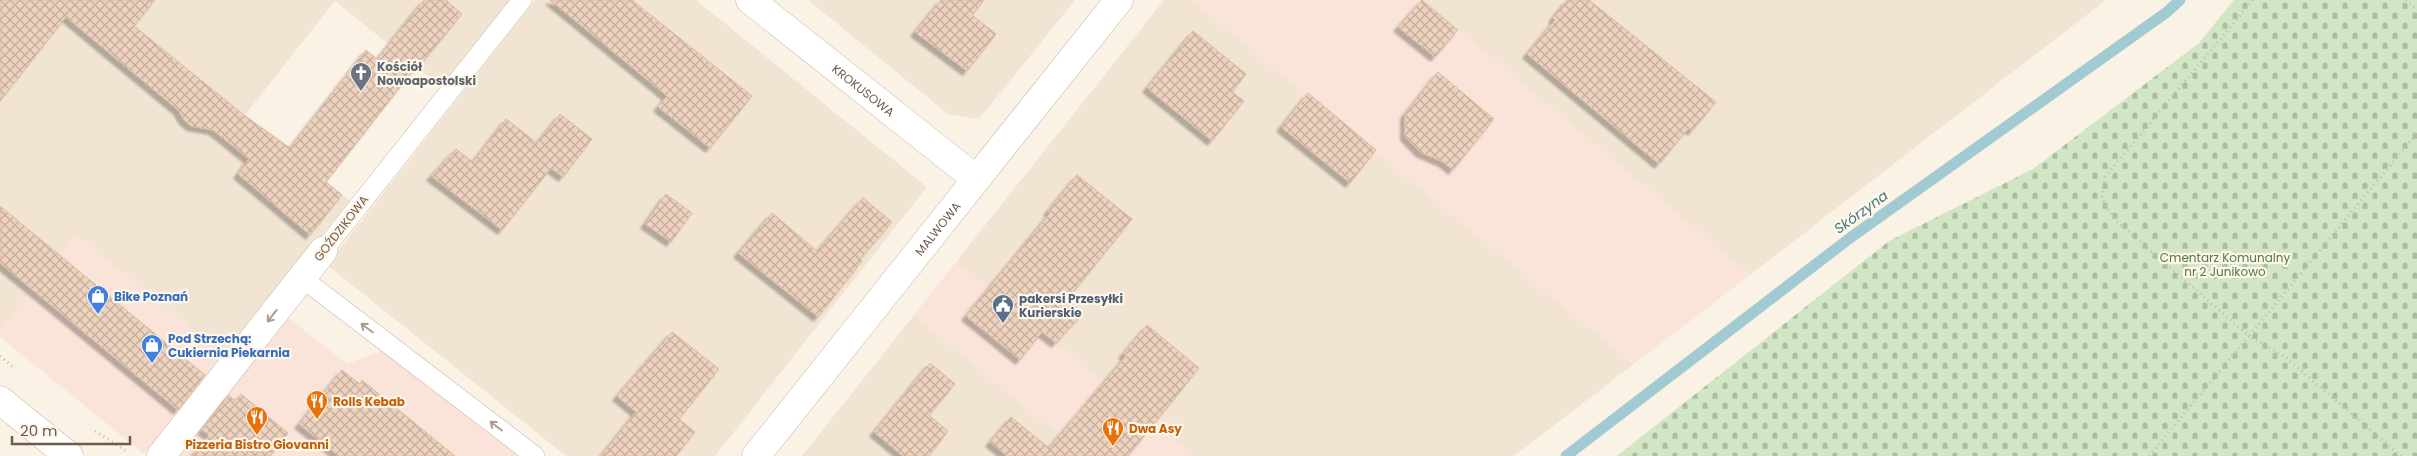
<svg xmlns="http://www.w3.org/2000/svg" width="2417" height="456" font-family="Poppins,sans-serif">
  <defs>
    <pattern id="cemetery-stones" width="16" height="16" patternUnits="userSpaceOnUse" patternTransform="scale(1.25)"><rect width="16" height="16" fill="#d1e6c4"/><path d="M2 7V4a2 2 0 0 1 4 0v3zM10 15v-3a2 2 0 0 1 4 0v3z" fill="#aebda1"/></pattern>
    <pattern id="building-cross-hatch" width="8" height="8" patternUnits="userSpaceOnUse" patternTransform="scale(1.25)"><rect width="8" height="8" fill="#edd2be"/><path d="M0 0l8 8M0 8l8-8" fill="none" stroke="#c4ad9d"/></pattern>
    <filter id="shadow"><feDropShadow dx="-4.5" dy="4.5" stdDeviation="1" flood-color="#0004"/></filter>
  </defs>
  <rect width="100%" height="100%" fill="#faf2e4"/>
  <!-- residential -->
  <path fill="#f1e4d3" d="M0,0H514L444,89L335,1L245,115L350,201L223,355L76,235L0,331Z
    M535,0H696L927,187L715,456H566L327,265Z
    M808,0H1075L979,119L948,114Z
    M1164,0H1192L1634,364L1514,456H1194L956,262Z
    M1422,0H2106L1750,275Z
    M914,315L1060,435L1087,456H802Z"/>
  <!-- commercial -->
  <path fill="#fae4d9" d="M1192,0H1422L1750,275L1634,364Z
    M76,235L223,355L144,454L0,337V331Z
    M956,262L989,288L1194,456H1087L1060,435L914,315Z
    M286,316L347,364L388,348L525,456H177Z"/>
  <!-- cemetery -->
  <path fill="url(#cemetery-stones)" d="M2234,0H2417V456H1617L1889,241L2033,169L2199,43Z"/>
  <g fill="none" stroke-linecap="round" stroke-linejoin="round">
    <!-- stream -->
    <path stroke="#a2cad3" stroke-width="11" d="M1566,456L1850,238L2167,12L2180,0"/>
  </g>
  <!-- building -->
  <path fill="url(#building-cross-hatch)" stroke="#debaa0" filter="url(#shadow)" d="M0,0H155L134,26L244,115L290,148L366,50L377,59L424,0H446L462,14L418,68L416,67L326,182L342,195L310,235L238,174L249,159L213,130L191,126L184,120L178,110L66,17L0,101Z
    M550,0H632L752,96L710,148L658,107L667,96Z
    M941,0H984L972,15L996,34L967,71L915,32Z
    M1422,0L1458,30L1435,57L1398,27Z
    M1567,0H1589L1716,102L1692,131L1689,128L1659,164L1527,54L1555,20L1553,18Z
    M1193,31L1246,74L1232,92L1244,101L1212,141L1147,88Z
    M1438,72L1494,119L1453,170L1443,162L1420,152L1405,136V114Z
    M1308,93L1376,150L1350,183L1281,127Z
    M560,114L592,139L563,177L551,168L502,230L431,176L456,149L473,162L506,119L537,143Z
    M1077,175L1132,219L1067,300L1083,313L1056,343L1042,332L1020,360L966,316L1050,213L1048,211Z
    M666,194L692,213L671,242L645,224Z
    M863,198L892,222L860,259L862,261L818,317L738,253L772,213L817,251Z
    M0,206L205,375L178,410L0,263Z
    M1147,325L1199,368L1128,456H1007L990,442L1011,417L1049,448L1126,356L1123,354Z
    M672,332L719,369L679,419L695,432L676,456H601L636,412L617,396Z
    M930,363L955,384L929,415L948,431L929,456H903L874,432Z
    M342,370L360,384L362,380L455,456H339L299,424Z
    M241,394L288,433L270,456H192L209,435L202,430L229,395L235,401Z"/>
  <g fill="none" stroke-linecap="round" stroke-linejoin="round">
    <!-- service casing -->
    <g stroke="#cabaac" stroke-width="20">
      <path id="service" d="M323,251L522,0
        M302,278L535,456"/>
    </g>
    <!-- minor casing -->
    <g stroke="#cabaac" stroke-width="29">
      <g id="minor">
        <path id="s1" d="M750,0L976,179"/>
        <path d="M161,456L323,251"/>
      </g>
    </g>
    <!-- tertiary casing -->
    <g stroke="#cabaac" stroke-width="29">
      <g id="tertiary">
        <path d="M0,400L69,456"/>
        <path id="s2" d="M756,456L1119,0"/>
      </g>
    </g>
    <!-- path -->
    <path stroke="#d2b6a2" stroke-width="3" stroke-dasharray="1 4" stroke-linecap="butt" d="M2406,0L2417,10
      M0,356L13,367
      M95,431L128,452
      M2149,456L2249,336L2116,221L2102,199L2105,177L2253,0
      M2401,456L2284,356L2249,336L2417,133"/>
    <!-- service -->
    <use href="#service" stroke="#fff" stroke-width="19"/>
    <!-- minor -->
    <use href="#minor" stroke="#fff" stroke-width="28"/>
    <!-- tertiary -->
    <use href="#tertiary" stroke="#fff" stroke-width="28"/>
  </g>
  <!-- one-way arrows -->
  <defs><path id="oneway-shaft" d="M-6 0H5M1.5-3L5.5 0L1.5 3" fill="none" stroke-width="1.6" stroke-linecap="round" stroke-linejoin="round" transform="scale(1.25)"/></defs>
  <g stroke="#a99c94">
    <use href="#oneway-shaft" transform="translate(272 316) rotate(128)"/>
    <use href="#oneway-shaft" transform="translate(367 328) rotate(-143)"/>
    <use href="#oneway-shaft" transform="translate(496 426) rotate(-143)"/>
  </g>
  <!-- icons -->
  <defs>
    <g id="church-pin" transform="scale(1.125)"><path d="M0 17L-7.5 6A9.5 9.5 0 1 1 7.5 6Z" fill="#6b7280" stroke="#fdf6ea"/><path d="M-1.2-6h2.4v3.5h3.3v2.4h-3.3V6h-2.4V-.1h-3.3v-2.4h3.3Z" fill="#fff"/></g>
    <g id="shop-pin" transform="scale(1.125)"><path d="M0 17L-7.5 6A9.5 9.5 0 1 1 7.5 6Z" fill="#3f7fe0" stroke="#fdf6ea"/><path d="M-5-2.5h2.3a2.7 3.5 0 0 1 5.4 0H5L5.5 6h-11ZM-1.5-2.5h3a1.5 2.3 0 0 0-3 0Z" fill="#fff"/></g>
    <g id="civic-pin" transform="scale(1.125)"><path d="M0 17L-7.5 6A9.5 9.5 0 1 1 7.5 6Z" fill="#5c6f8a" stroke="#fdf6ea"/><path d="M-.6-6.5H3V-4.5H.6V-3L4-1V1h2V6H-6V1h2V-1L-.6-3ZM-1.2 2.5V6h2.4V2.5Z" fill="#fff"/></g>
    <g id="restaurant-pin" transform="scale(1.125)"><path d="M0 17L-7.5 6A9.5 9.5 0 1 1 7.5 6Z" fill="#e8710a" stroke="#fdf6ea"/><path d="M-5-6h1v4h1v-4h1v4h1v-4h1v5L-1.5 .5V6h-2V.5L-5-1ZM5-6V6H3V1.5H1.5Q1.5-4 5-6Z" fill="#fff"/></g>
  </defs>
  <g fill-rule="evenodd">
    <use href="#church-pin" x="361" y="73"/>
    <use href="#shop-pin" x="98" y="296"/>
    <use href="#civic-pin" x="1003" y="305"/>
    <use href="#shop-pin" x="152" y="345"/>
    <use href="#restaurant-pin" x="317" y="401"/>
    <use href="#restaurant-pin" x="257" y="417"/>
    <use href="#restaurant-pin" x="1113" y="428"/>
  </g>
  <g text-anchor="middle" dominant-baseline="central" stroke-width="4.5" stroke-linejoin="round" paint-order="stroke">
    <!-- worship labels -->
    <g font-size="12" font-weight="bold" fill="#5b616d" stroke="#fdf6ea" text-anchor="start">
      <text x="377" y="66">Kościół<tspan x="377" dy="14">Nowoapostolski</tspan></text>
    </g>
    <!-- street labels -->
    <g font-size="12" fill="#705a4c" stroke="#fdf6ea">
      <text stroke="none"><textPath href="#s1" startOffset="145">KROKUSOWA</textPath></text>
      <text transform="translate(341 228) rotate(-52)">GOŹDZIKOWA</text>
      <text stroke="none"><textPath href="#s2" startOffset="291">MALWOWA</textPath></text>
    </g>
    <!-- park labels -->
    <g font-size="12" fill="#557a48" stroke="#fdf6ea">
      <text x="2225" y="257">Cmentarz Komunalny<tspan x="2225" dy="14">nr 2 Junikowo</tspan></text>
    </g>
    <!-- shop labels -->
    <g font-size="12" font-weight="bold" fill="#366cbe" stroke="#fdf6ea" text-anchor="start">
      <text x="114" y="296">Bike Poznań</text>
      <text x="168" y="338">Pod Strzechą:<tspan x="168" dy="14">Cukiernia Piekarnia</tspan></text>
    </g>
    <!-- service labels -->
    <g font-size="12" font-weight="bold" fill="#4e5e75" stroke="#fdf6ea" text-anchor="start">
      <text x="1019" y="298">pakersi Przesyłki<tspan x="1019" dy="14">Kurierskie</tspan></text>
    </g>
    <!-- food labels -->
    <g font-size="12" font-weight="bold" fill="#c56008" stroke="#fdf6ea" text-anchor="start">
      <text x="333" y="401">Rolls Kebab</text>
      <text x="1129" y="428">Dwa Asy</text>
      <text x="257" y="444" text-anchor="middle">Pizzeria Bistro Giovanni</text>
    </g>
    <!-- water labels -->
    <g font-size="14" font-style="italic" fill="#477682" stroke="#fdf6ea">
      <text transform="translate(1861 212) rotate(-36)">Skórzyna</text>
    </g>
  </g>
  <!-- scale -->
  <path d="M12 436v8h118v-8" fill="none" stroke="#705a4c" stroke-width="2.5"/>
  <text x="20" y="436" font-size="15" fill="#705a4c" stroke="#fdf6ea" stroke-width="4" paint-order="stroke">20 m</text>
</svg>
